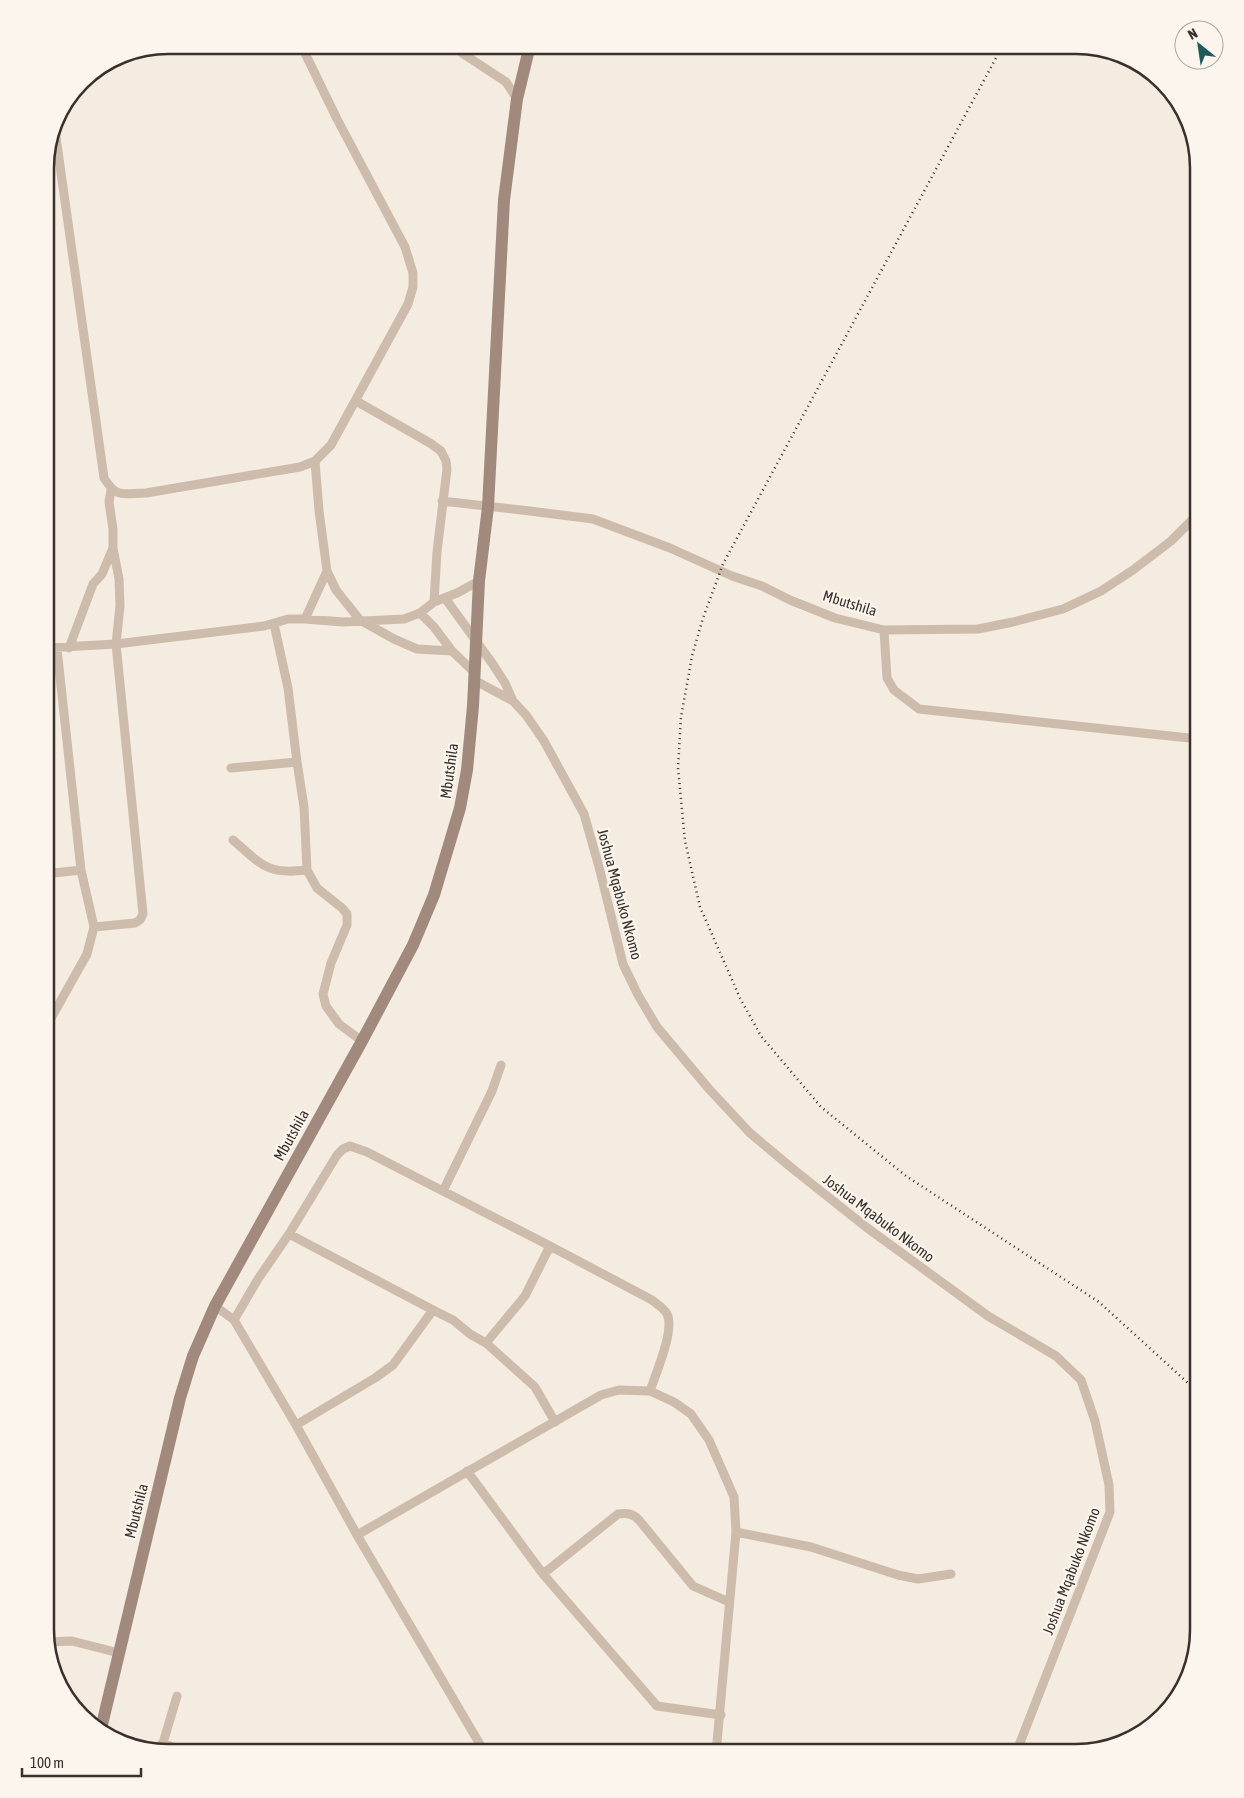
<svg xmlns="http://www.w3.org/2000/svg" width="1244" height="1798" font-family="'Asap Condensed',sans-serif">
  <rect width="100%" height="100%" fill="#f4ebe1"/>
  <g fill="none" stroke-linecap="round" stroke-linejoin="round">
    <!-- street -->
    <path stroke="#cdbbac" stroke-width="9" d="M456,45L462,53L506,82L517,99
      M54,123L104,478C117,499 123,493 146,493L300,467L315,461L331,445L408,304L413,287V273L405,247L337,119L301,45
      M356,401L430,443L441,451L446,461L447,469L437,552L434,602
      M315,461L319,511L327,571L336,590L360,620L394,639L417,649L452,651L475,673
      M442,501L530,511L593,519L670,548L732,576L762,586L790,600L835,618L884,630L978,629L1013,622L1063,609L1101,591L1133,570L1171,541L1199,513
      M445,598L492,663L505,683L513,701L526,715L544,741L584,814L599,867L623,964L638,995L657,1027L709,1089L750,1133L793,1169L866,1227L988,1316L1056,1356L1081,1380L1095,1421L1109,1485L1110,1512L1016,1753
      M420,613L434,627L452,651
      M305,619L327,571
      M884,630L887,678L894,690L919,709L1189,738L1199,741
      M45,648L116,644L264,626L288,619H305L343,622L404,619L420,613L434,602L457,593L479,581
      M69,648L93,584L102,574L113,548
      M474,680L513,701
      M231,768L297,762L288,688L274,624
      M233,840C262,865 267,875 307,870L304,807L297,762
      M307,870L317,888L342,908L347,914V925L331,963L323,994L326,1006L339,1024L362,1041
      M45,874L81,870
      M94,927L135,923L140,920L143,914L116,644L120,606L119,579L113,548V529L109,502L111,490
      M45,1029L87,954L94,927L81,870L57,649
      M443,1191L492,1091L501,1065
      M289,1234L433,1310
      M215,1306L234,1320L296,1425L357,1535L485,1753
      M234,1320L258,1279L289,1234L337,1155L343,1149L350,1146L367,1152L550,1246L652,1300C657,1304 664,1308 667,1314C675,1330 656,1373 650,1391
      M486,1343L525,1296L550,1246
      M296,1425L375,1378L393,1365L433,1310L453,1320L470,1334L486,1343L535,1387L555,1422
      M467,1471L543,1574L657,1706L721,1715
      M736,1532L811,1547L898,1575L918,1579L951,1574
      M357,1535L601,1395L619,1390L650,1391L674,1402L691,1414L709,1440L734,1497L736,1532L716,1753
      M543,1574L618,1514C627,1513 632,1513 639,1520L693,1586L729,1602
      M48,1642L72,1641L119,1653
      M162,1743L189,1753
      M160,1753L177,1696"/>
    <!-- secondary -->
    <path stroke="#a18a7d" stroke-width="12" d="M100,1733L180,1398L193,1356L215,1306L362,1041L413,945L434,895L460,808L467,770L473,706L479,581L488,507L504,200L517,99L530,45"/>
    <!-- rail -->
    <path stroke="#3b302b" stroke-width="2.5" stroke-dasharray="1 4" stroke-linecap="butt" d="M1003,45L723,564L703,618L692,656L681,717L678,768L685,841L700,907L740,998L761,1036L821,1107L906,1176L1099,1302L1188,1383L1199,1398"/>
  </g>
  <g text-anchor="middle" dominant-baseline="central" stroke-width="4.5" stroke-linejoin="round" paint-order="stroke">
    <!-- street labels -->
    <g font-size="15" fill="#3b302b" stroke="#fbf5ee">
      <text transform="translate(850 603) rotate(17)">Mbutshila</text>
      <text transform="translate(449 771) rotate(-82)">Mbutshila</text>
      <text transform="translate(620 894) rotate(75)">Joshua Mqabuko Nkomo</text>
      <text transform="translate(291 1135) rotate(-61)">Mbutshila</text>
      <text transform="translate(879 1218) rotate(37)">Joshua Mqabuko Nkomo</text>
      <text transform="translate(136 1511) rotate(-76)">Mbutshila</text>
      <text transform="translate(1071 1571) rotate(-69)">Joshua Mqabuko Nkomo</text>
    </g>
  </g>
  <!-- crop -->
  <path d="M0 0H1244V1798H0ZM168 54H1076A114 114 0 0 1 1190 168V1630A114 114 0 0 1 1076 1744H168A114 114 0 0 1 54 1630V168A114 114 0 0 1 168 54Z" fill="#fbf5ee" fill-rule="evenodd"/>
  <path fill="none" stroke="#3b302b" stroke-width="2.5" d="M168 54H1076A114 114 0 0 1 1190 168V1630A114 114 0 0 1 1076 1744H168A114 114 0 0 1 54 1630V168A114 114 0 0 1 168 54Z"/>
  <!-- north arrow -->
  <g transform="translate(1199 45) rotate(330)"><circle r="24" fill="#fbf5ee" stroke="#aea6a0"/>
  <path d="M0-4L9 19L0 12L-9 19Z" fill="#1f5a5e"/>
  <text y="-8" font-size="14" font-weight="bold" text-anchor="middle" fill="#3b302b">N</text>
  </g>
  <!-- scale -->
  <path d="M22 1768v8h119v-8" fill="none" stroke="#3b302b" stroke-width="2.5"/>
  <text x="30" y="1768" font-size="15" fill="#3b302b" stroke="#fbf5ee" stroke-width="4" paint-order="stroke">100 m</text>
</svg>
